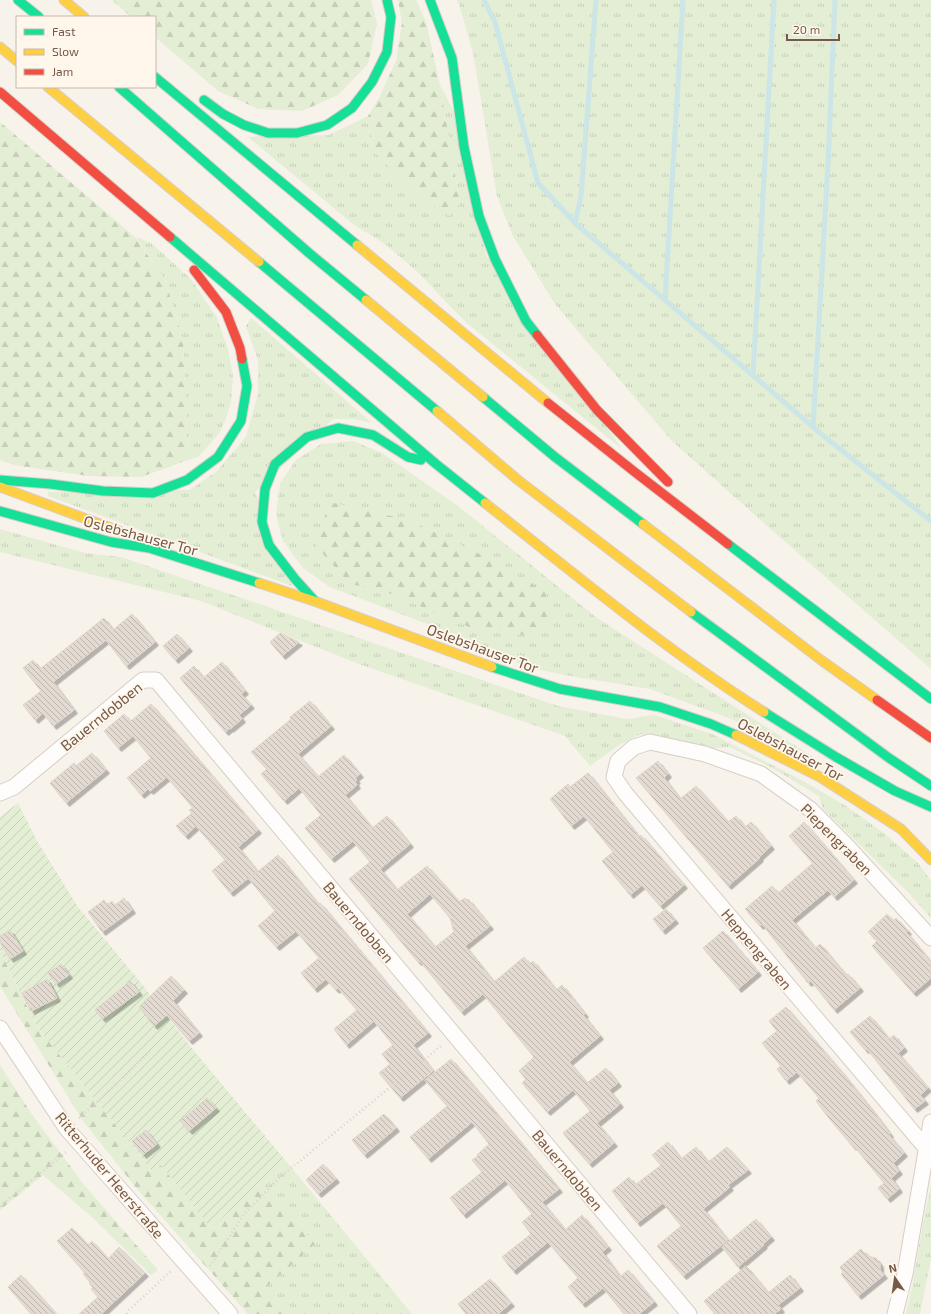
<svg xmlns="http://www.w3.org/2000/svg" width="931" height="1314" font-family="'Exo 2',sans-serif">
  <defs>
    <pattern id="grass-tufts" width="24" height="20" patternUnits="userSpaceOnUse"><rect width="24" height="20" fill="#e3eed5"/><path d="M3 7l-1-3M5 7V3M7 7l1-3M15 17l-1-3M17 17v-4M19 17l1-3" fill="none" stroke="#c6ceb8"/></pattern>
    <pattern id="forest-firs" width="22" height="20" patternUnits="userSpaceOnUse"><rect width="22" height="20" fill="#e3eed5"/><path d="M5 1l3.5 6h-7zM16 11l3.5 6h-7z" fill="#c6ceb8"/></pattern>
    <pattern id="garden-furrows" width="10" height="10" patternUnits="userSpaceOnUse"><rect width="10" height="10" fill="#e3eed5"/><path d="M-1 1l2-2M0 10L10 0M9 11l2-2" fill="none" stroke="#c6ceb8"/></pattern>
    <pattern id="building-back-hatch" width="6" height="6" patternUnits="userSpaceOnUse"><rect width="6" height="6" fill="#e3dad2"/><path d="M-1 5l2 2M0 0l6 6M5-1l2 2" fill="none" stroke="#bdb4ac"/></pattern>
    <filter id="shadow"><feDropShadow dx="3.5" dy="3.5" stdDeviation="0" flood-color="#0004"/></filter>
  </defs>
  <rect width="100%" height="100%" fill="#f7f2ea"/>
  <!-- grass -->
  <path fill="url(#grass-tufts)" d="M457,0H931V669L766,525L672,441L555,304L513,236L497,196L473,53L459,4Z
    M440,85L453,110L486,255L622,449L468,324L443,299L421,275L385,244L353,224L248,137L329,135L368,116L371,149L460,204Z
    M136,237L151,243L190,278L216,316L228,349L233,376L231,402L225,421L218,435L198,457L188,460L183,339L165,280Z
    M251,318L372,423L354,419H333L255,492L292,586L48,496V492L190,490L216,472L246,437L258,394V360L246,326Z
    M353,441L382,453L458,506L597,618L819,761L734,720L650,689L570,676L526,667L480,644L330,587L303,568L283,541L276,515L280,483L296,460L321,444Z
    M0,529L85,553L121,557L558,706L627,719L654,715L712,734L805,782L846,806L885,834L918,863L931,881V918L908,892L823,809L819,796L774,769L730,747L705,749L657,736L641,734L619,745L590,766L565,736L359,664L201,601L0,552Z
    M285,1160L412,1314H286L265,1289L262,1180Z
    M931,1186V1259L920,1314H906L913,1282L923,1223Z"/>
  <!-- forest -->
  <path fill="url(#forest-firs)" d="M112,0H371L377,23L368,64L338,95L302,111L258,109L218,91L155,37V17H131Z
    M398,0H416L426,22L440,85L460,204L449,216L413,191L371,149L368,116L380,96L396,61L402,23Z
    M0,122L135,237L165,280L183,339L188,460L141,477L88,476L14,465L0,460Z
    M329,502L409,520L488,558L544,591L553,617L529,636L469,627L382,590L350,584L316,546Z
    M0,950L19,991L39,1029L152,1171L161,1165L211,1227L262,1180L315,1244L265,1288L286,1314H248L137,1189L83,1121L0,986Z
    M0,1065L33,1116L85,1186L158,1270L151,1275L93,1218L43,1175L0,1210Z"/>
  <!-- garden -->
  <path fill="url(#garden-furrows)" d="M18,803L37,841L78,907L137,978L190,1046L285,1160L211,1228L161,1165L152,1171L39,1029L19,991L0,950V817Z"/>
  <g fill="none" stroke-linecap="round" stroke-linejoin="round">
    <!-- stream -->
    <path stroke="#cce5e7" stroke-width="5" d="M484,0L495,22L538,183L575,223L826,438L931,521
      M575,223L581,196L596,0
      M665,300L683,0
      M753,375L774,0
      M813,427L828,164L835,0"/>
  </g>
  <!-- building -->
  <path fill="url(#building-back-hatch)" stroke="#e0d5cc" fill-rule="evenodd" filter="url(#shadow)" d="M132,614L155,642L126,666L106,640L53,682L74,710L53,726L43,713L35,720L23,705L41,691L23,668L33,660L40,669L104,618L113,630Z
    M280,633L299,642L282,656L270,642Z
    M177,634L189,648L175,660L163,646Z
    M222,662L245,691L241,694L251,705L239,715L242,719L230,729V728L225,732L180,678L194,666L203,678Z
    M310,701L331,726L298,754L318,777L344,755L360,774L355,778L357,780L355,782L357,785L345,795L372,828L387,816L410,844L380,869L397,890L427,866L459,902L465,898L467,900L468,899L490,926L465,946L494,982L524,957L530,964L533,961L556,990L562,985L585,1014L583,1015L600,1036L569,1062L587,1083L606,1068L618,1083L609,1090L620,1104L597,1123L614,1143L589,1164L563,1133L590,1111L573,1090L547,1112L522,1083L526,1079L519,1071L534,1057L483,994L461,1012L420,961L418,962L349,879L370,862L353,841L331,859L305,828L321,815L299,788L284,801L261,774L267,769L251,752L291,719L290,717ZM430,894L450,918L454,932L435,947L407,914Z
    M151,704L258,830L238,847L257,871L230,893L212,871L225,860L196,826L185,836L176,826L192,813L189,810L193,808L167,777L150,791L148,789L141,795L127,778L151,758L133,736L118,748L104,731L124,714L131,721Z
    M92,753L106,770L66,803L50,783L74,763L76,766Z
    M658,761L668,774L664,778L680,799L696,786L728,822L736,816L745,827L751,822L771,846L759,857L760,858L728,886L636,778Z
    M588,773L639,837L641,835L684,885L660,906L642,885L630,895L602,861L613,852L584,816L571,826L550,799L568,784L570,787Z
    M804,822L854,880L834,897L828,890L792,920L815,948L820,944L846,975L848,974L860,988L834,1010L811,981L808,983L762,924L760,926L745,909L772,886L778,893L813,863L789,836Z
    M278,855L318,904L320,903L428,1033L413,1045L433,1071L400,1098L379,1073L390,1064L382,1054L393,1045L374,1021L346,1045L334,1029L357,1010L338,988L336,990L326,979L314,989L301,973L319,958L296,931L276,947L258,926L275,911L249,879Z
    M124,898L132,910L102,932L88,912L104,900L107,905L112,901L115,905Z
    M666,909L675,920L662,931L653,919Z
    M887,914L894,921L896,918L908,931L906,932L931,962V978L913,993L872,946L877,941L868,932Z
    M10,930L23,951L10,959L0,942V936Z
    M723,931L758,972L738,989L703,948Z
    M61,964L69,975L56,984L48,973Z
    M171,976L184,990L173,1001L199,1033L189,1041L167,1015L154,1026L139,1007Z
    M47,979L57,998L31,1011L22,993Z
    M130,981L139,992L102,1019L95,1010Z
    M786,1007L844,1075L879,1119L890,1134L889,1135L904,1153L893,1163L899,1171L891,1178L899,1189L887,1199L878,1188L884,1183L854,1146L853,1147L828,1117L816,1101L819,1098L797,1072L786,1081L777,1069L781,1066L762,1043L777,1031L769,1021Z
    M870,1016L889,1039L894,1035L904,1048L898,1053L928,1088L920,1095L925,1101L914,1109L867,1049L865,1050L850,1032Z
    M451,1059L559,1189L542,1202L565,1230L582,1215L608,1247L602,1252L620,1277L628,1270L654,1302L639,1314H624L603,1288L582,1304L568,1287L578,1278L548,1242L513,1271L502,1257L531,1234L522,1222L532,1214L505,1180L463,1215L450,1198L482,1172L472,1160L478,1156L477,1155L489,1144L472,1122L428,1159L410,1137L447,1106L425,1080Z
    M207,1098L216,1108L189,1131L180,1121Z
    M384,1114L396,1128L364,1155L352,1140Z
    M146,1130L157,1144L143,1155L132,1141Z
    M668,1142L681,1159L696,1147L708,1162L727,1147L748,1170L728,1185L730,1187L703,1209L728,1240L683,1276L657,1246L681,1226L663,1203L637,1223L612,1191L629,1177L635,1185L661,1165L652,1155Z
    M323,1164L336,1179L318,1194L306,1180Z
    M756,1219L771,1237L763,1244L764,1245L738,1267L722,1247Z
    M72,1228L88,1245L92,1241L108,1259L119,1247L145,1273L101,1314H79L98,1297L91,1289L93,1288L89,1283L90,1282L83,1274L85,1273L57,1241Z
    M861,1249L865,1254L867,1253L870,1257L876,1258L880,1264V1270L884,1275L858,1296L841,1274L843,1272L840,1267Z
    M746,1266L768,1293L790,1275L800,1288L778,1305L781,1309L774,1314H715L704,1301Z
    M21,1275L56,1314H31L8,1287Z
    M490,1279L511,1303L498,1314H466L458,1304Z"/>
  <g fill="none" stroke-linecap="round" stroke-linejoin="round">
    <!-- street casing -->
    <g stroke="#d6cec7" stroke-width="17">
      <path id="street" d="M0,793L14,787L143,680H156L689,1314
        M0,1028L67,1129L230,1314
        M926,1148L625,793L614,777L618,761L634,747L650,742L705,754L761,774L810,809L847,846L931,938
        M895,1314L905,1274L931,1122"/>
    </g>
    <!-- fast casing -->
    <g stroke="#d8cfc9" stroke-width="11">
      <path id="fast" d="M18,0L39,17
        M430,0L452,58L464,147L479,216L495,259L526,321L537,335
        M155,77L357,245
        M119,87L309,253L366,300
        M204,100L223,114L244,125L268,133H297L327,125L352,108L372,82L387,52L391,17L387,0
        M170,237L436,464L485,503
        M259,262L437,411
        M483,397L555,457L643,524
        M0,480L50,484L103,491L153,493L187,480L218,457L241,421L247,386L242,359
        M0,511L111,542L149,548L259,583
        M728,544L931,699
        M314,600L295,579L269,545L262,522L265,489L275,464L307,437L338,428L373,435L408,457L421,460
        M691,612L889,758L931,786
        M492,667L560,689L660,707L711,724L736,735
        M764,712L836,757L895,791L931,807"/>
    </g>
    <!-- slow casing -->
    <g stroke="#d8cfc9" stroke-width="11">
      <path id="slow" d="M64,0L84,17
        M0,47L17,61
        M48,87L259,262
        M357,245L548,403
        M366,300L483,397
        M437,411L518,480L691,612
        M0,487L119,531
        M485,503C576,575 666,650 764,712
        M643,524L821,660L877,700
        M259,583L317,602L492,667
        M736,735L820,777L901,829L931,860"/>
    </g>
    <!-- jam casing -->
    <g stroke="#d8cfc9" stroke-width="11">
      <path id="jam" d="M0,92L170,237
        M194,270L226,312L240,348L242,359
        M537,335L597,410L668,482
        M548,403L636,473L728,544
        M877,700L931,738"/>
    </g>
    <!-- path -->
    <path stroke="#dad2ce" stroke-width="2.5" stroke-dasharray="1 3" stroke-linecap="butt" d="M79,1118L122,1079L150,1051
      M0,1206L66,1152
      M210,1266L245,1213L279,1178L442,1045
      M127,1314L129,1310L171,1271"/>
    <!-- street -->
    <use href="#street" stroke="#fefdfc" stroke-width="15"/>
    <!-- fast -->
    <use href="#fast" stroke="#16e098" stroke-width="9"/>
    <!-- slow -->
    <use href="#slow" stroke="#ffcf43" stroke-width="9"/>
    <!-- jam -->
    <use href="#jam" stroke="#f24e42" stroke-width="9"/>
  </g>
  <g text-anchor="middle" dominant-baseline="central" stroke-width="3.5" stroke-linejoin="round" paint-order="stroke">
    <!-- street labels -->
    <g font-size="15" fill="#76594a" stroke="#fff7eb">
      <text transform="translate(141 535) rotate(15)">Oslebshauser Tor</text>
      <text transform="translate(483 648) rotate(20)">Oslebshauser Tor</text>
      <text transform="translate(101 716) rotate(-39)">Bauerndobben</text>
      <text transform="translate(791 749) rotate(28)">Oslebshauser Tor</text>
      <text transform="translate(837 839) rotate(45)">Piepengraben</text>
      <text transform="translate(359 922) rotate(50)">Bauerndobben</text>
      <text transform="translate(757 949) rotate(50)">Heppengraben</text>
      <text transform="translate(568 1170) rotate(50)">Bauerndobben</text>
      <text transform="translate(110 1175) rotate(50)">Ritterhuder Heerstraße</text>
    </g>
  </g>
  <!-- legend -->
  <rect x="16" y="16" width="140" height="72" fill="#fff7eb" stroke="#c8b8ab"/>
  <rect x="24" y="29" width="20" height="6" fill="#16e098" stroke="#c8b8ab"/>
  <text x="52" y="36" font-size="12" fill="#76594a">Fast</text>
  <rect x="24" y="49" width="20" height="6" fill="#ffcf43" stroke="#c8b8ab"/>
  <text x="52" y="56" font-size="12" fill="#76594a">Slow</text>
  <rect x="24" y="69" width="20" height="6" fill="#f24e42" stroke="#c8b8ab"/>
  <text x="52" y="76" font-size="12" fill="#76594a">Jam</text>
  <!-- north arrow -->
  <g transform="translate(895 1278) rotate(347)" stroke="#fff7eb" stroke-width="3" paint-order="stroke">
  <path d="M0-3L7 15L0 10L-7 15Z" fill="#76594a"/>
  <text y="-6" font-size="11" font-weight="bold" text-anchor="middle" fill="#76594a">N</text>
  </g>
  <!-- scale -->
  <path d="M787 34v6h52v-6" fill="none" stroke="#76594a" stroke-width="2"/>
  <text x="793" y="34" font-size="12" fill="#76594a" stroke="#fff7eb" stroke-width="3" paint-order="stroke">20 m</text>
</svg>
